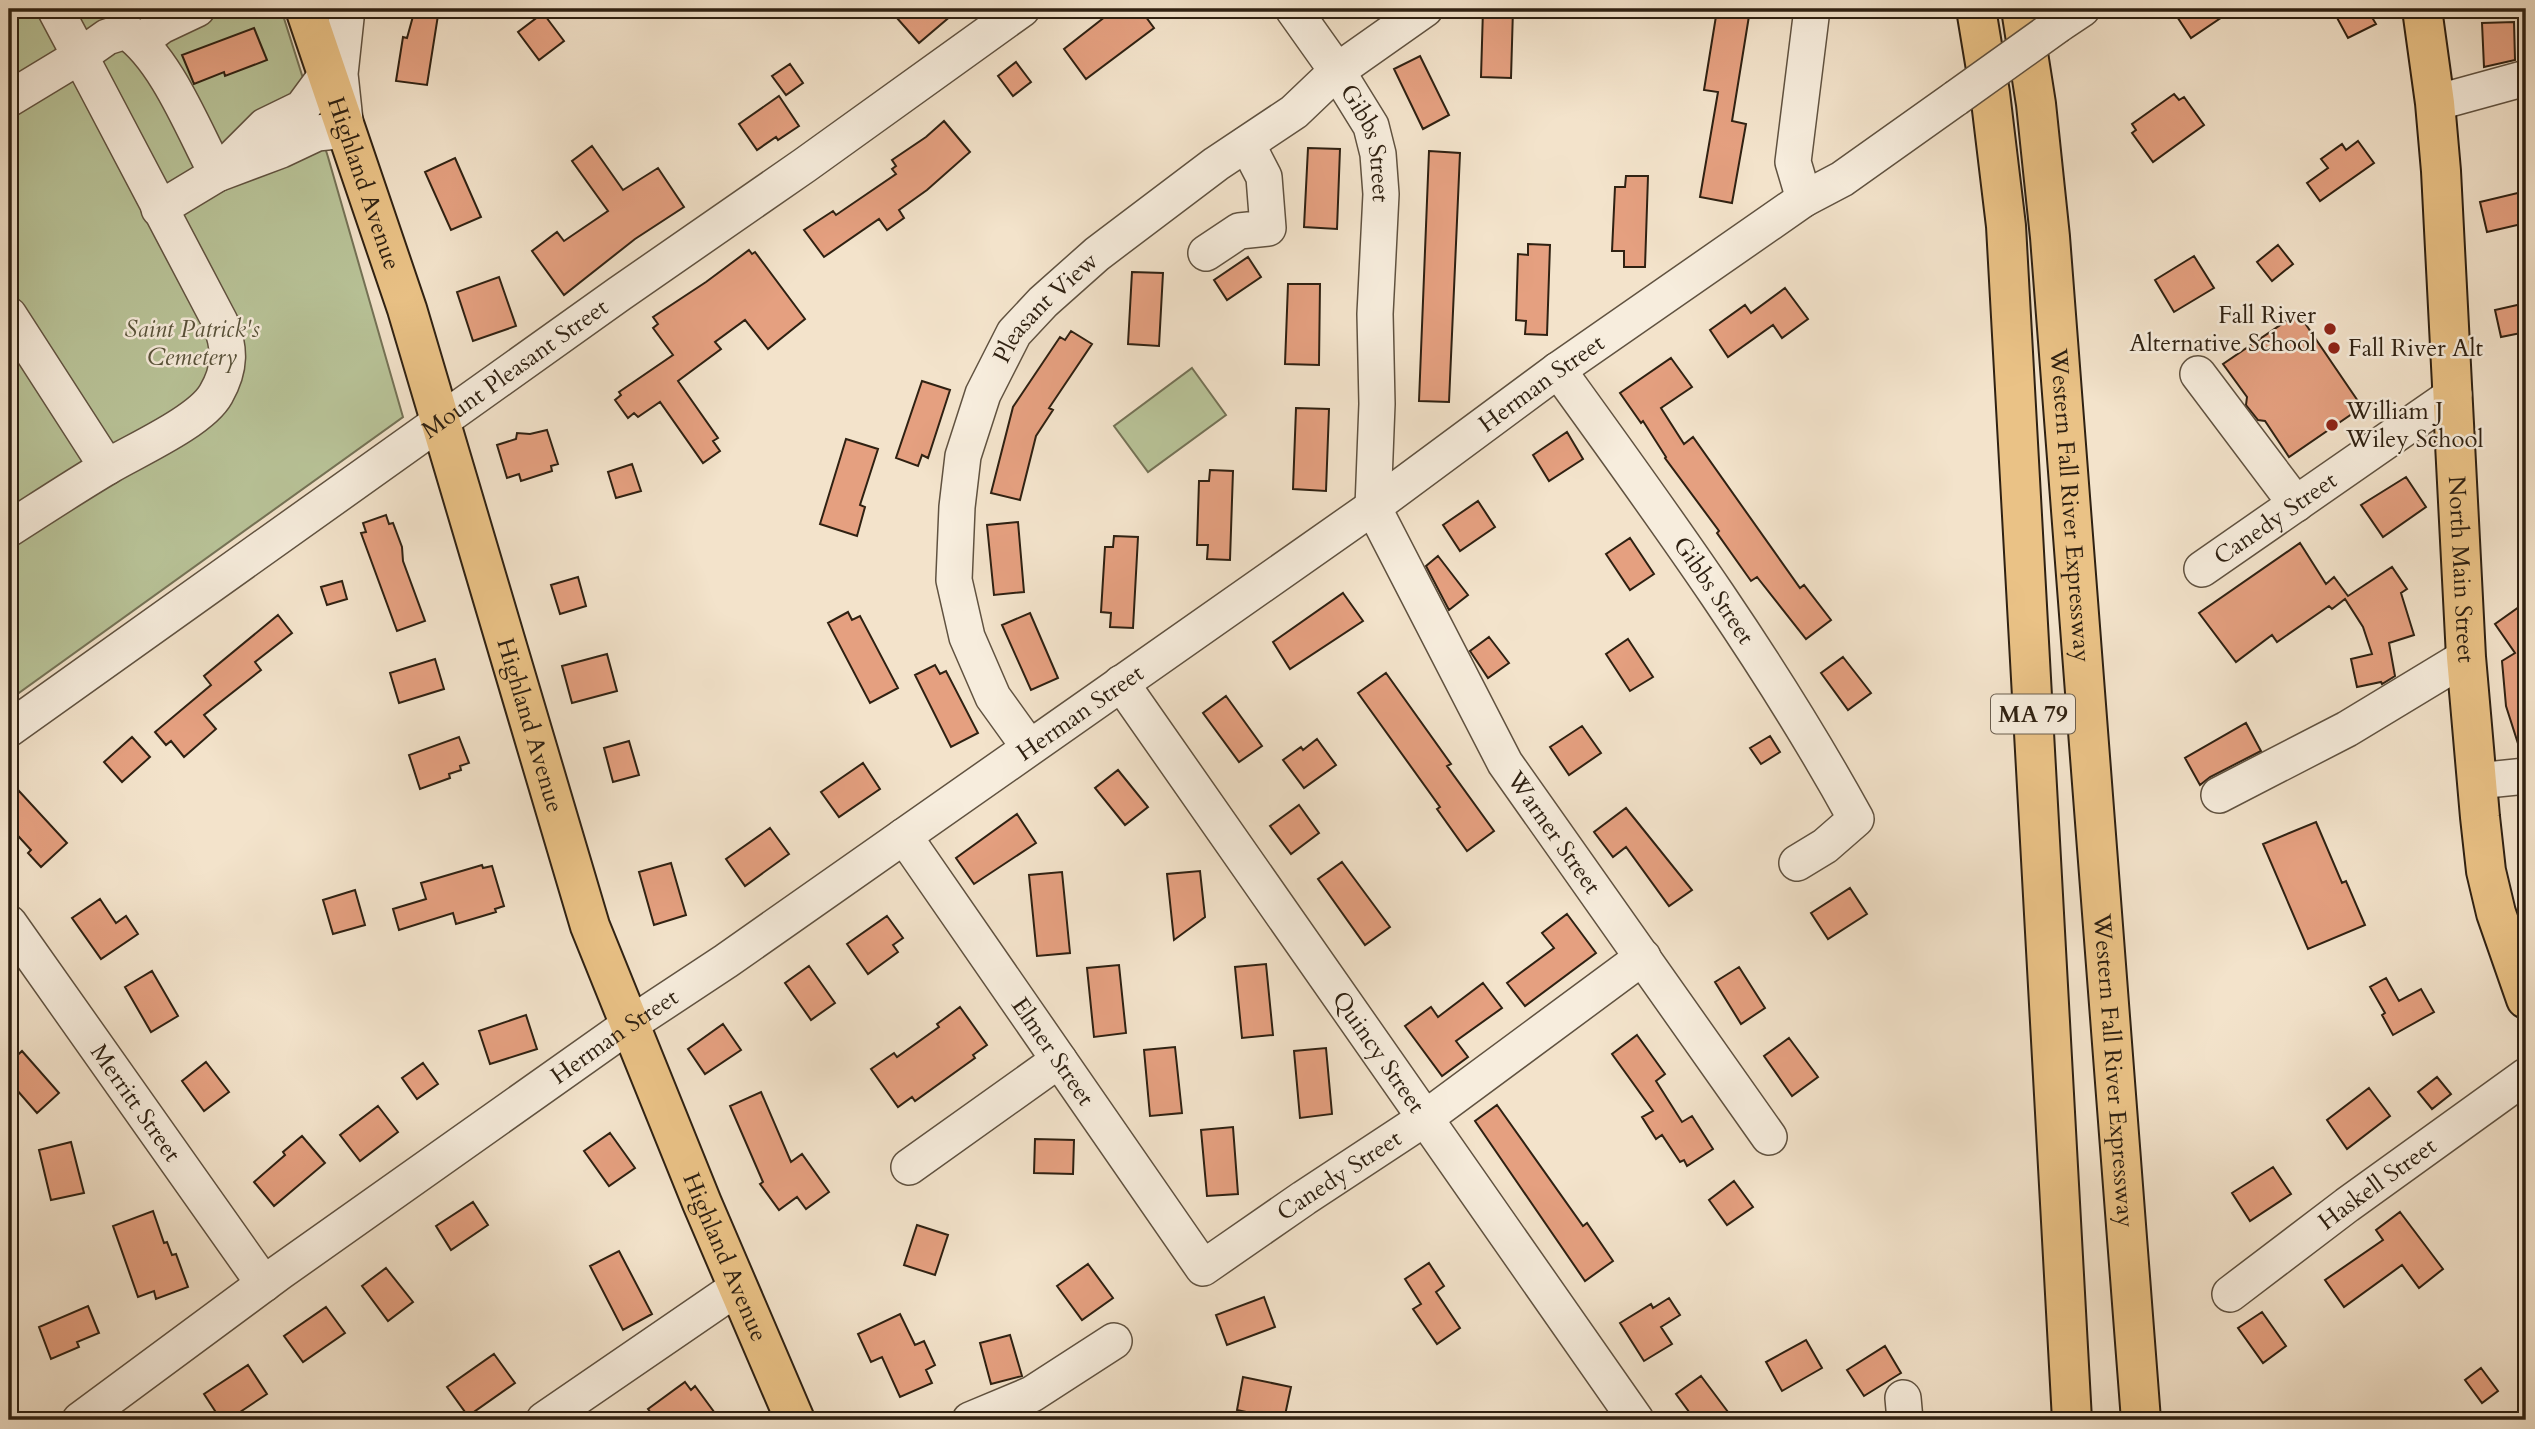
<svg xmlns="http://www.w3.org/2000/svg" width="2535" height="1429" font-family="Cardo,serif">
  <rect width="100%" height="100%" fill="#f3e3cb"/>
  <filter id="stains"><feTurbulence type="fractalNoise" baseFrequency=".00286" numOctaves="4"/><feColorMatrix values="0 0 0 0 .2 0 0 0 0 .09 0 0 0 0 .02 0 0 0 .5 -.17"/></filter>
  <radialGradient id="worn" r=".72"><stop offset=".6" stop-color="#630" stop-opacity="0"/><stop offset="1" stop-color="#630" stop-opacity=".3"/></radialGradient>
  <!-- green -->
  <path fill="#b9c499" stroke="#747256" stroke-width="2" d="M9,9H281L328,157L403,417L9,700Z
    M1192,368L1226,415L1148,472L1114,426Z"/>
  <!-- building -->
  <path fill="#e5a080" stroke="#2f2112" stroke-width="2" d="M415,9H439L427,85L396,81L403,37L407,38Z
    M889,9H959L919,43Z
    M1115,9H1140L1154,28L1086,79L1064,49Z
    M1483,9H1513L1511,78L1481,77Z
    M2172,9H2234L2191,38Z
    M2350,9H2367L2376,24L2348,38L2336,16Z
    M1717,10L1749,16L1732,121L1746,124L1732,203L1700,197L1718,92L1704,90Z
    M543,13L564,41L539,60L518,32Z
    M2514,22L2515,60L2484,67L2482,23Z
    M254,28L267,60L225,76L224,72L194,84L182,55Z
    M1420,56L1449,115L1423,129L1394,69Z
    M1016,62L1031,82L1013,96L998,76Z
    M790,64L803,83L786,95L772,76Z
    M2174,94L2179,100L2184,97L2204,125L2153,162L2132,133L2136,130L2132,124Z
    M779,96L799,126L778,140L776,137L757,150L739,124Z
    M944,121L970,152L927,190L899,210L904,218L887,230L879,219L824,257L804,230L833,211L836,215L896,174L892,169L896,166L892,160L926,137Z
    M2358,141L2374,163L2320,201L2307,183L2328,168L2321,159L2342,144L2346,150Z
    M592,146L623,190L658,168L684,207L635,239L564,295L532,251L557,232L564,241L608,211L572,161Z
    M1308,148L1340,149L1337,229L1304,227Z
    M1429,151L1460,153L1449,402L1419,401Z
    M455,158L481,217L451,230L425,172Z
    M1626,176H1648L1645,267H1624V251H1612L1615,187H1625Z
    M2526,191V223L2487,232L2480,202Z
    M1528,244L1550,245L1547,335L1525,334L1526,321L1516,320L1518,254L1528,255Z
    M2278,245L2293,264L2272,281L2257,262Z
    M749,250L752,254L755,252L805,319L768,349L745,320L715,342L721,349L678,381L718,438L713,441L720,451L703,463L660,402L638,417L634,413L628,418L615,400L621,395L619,392L673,355L653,328L658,324L653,317L706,282Z
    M2194,256L2214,288L2174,312L2155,280Z
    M1248,257L1261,277L1227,300L1214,280Z
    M1132,272L1163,273L1159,346L1128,344Z
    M499,277L516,326L473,341L457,292Z
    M1288,284H1320L1319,365L1285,364Z
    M1785,288L1808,319L1782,338L1773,325L1728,357L1710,330L1745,305L1751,313Z
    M2526,303V332L2501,337L2495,310Z
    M2298,313L2362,407L2289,457L2265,421L2258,420L2246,405L2247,397L2223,364Z
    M1071,331L1092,344L1049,408L1053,410L1036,436L1020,500L991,493L1013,407L1060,337L1065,340Z
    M1671,358L1692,387L1661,408L1684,444L1693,437L1800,588L1804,585L1831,620L1806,639L1757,577L1751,581L1717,533L1719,531L1665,458L1666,457L1643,421L1641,423L1620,393Z
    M922,381L950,390L928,458L922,455L918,466L896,458Z
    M1296,408L1329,409L1326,491L1293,489Z
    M547,430L558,464L551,466L552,471L521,481L519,474L507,478L497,445L516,439L517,433L530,434Z
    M1567,432L1583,459L1549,481L1533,455Z
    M846,439L878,449L860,505L865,507L857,536L820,524Z
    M632,464L641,491L616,498L608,472Z
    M1210,470L1233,471L1230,560L1207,559L1208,545H1197L1199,481H1209Z
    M2406,477L2426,507L2383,537L2361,505Z
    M1478,501L1495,527L1460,551L1443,525Z
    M386,515L389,524L393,523L402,547L403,561L425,621L397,631L361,533L366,532L363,523Z
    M1018,522L1024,592L994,595L987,525Z
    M1114,536L1138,537L1133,628L1110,627L1111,613L1101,612L1105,547H1113Z
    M1630,538L1654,574L1630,590L1606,554Z
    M2300,543L2326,584L2334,577L2348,596L2392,567L2407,589L2401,593L2414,635L2389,643L2395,676L2382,684L2381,682L2357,687L2351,659L2372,654L2363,627L2345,599L2332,609L2329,606L2277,642L2272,635L2236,662L2199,613Z
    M1438,556L1468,595L1449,610L1426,566Z
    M578,577L586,606L560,614L551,585Z
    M342,581L347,599L327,605L321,587Z
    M1343,593L1363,621L1290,669L1273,642Z
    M2526,602V756H2522L2506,706L2502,661L2515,653L2495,624Z
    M848,612L852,620L860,616L898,688L870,703L828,623Z
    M1030,613L1058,678L1031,690L1002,625Z
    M278,615L292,633L255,662L261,670L204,715L216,729L184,757L171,741L166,745L155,732L211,685L204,676Z
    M1489,637L1509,663L1488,678L1470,651Z
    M1628,639L1653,677L1630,691L1606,654Z
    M607,654L617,691L572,703L562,666Z
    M1843,657L1871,693L1848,710L1821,673Z
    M435,659L444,689L399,703L390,673Z
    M935,665L940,674L946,671L978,733L951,747L915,675Z
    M1386,673L1451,764L1447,766L1494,831L1467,851L1437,809L1440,807L1358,693Z
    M1226,696L1262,746L1239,762L1203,713Z
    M2246,723L2261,751L2210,777L2200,785L2185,758Z
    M1582,726L1601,753L1569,775L1550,747Z
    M1770,736L1780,752L1761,764L1750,748Z
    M132,737L150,757L122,782L104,762Z
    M459,737L469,763L460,766L461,770L449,774L450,778L420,789L409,755Z
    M1317,739L1336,765L1304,788L1283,760L1301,747L1303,750Z
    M629,741L639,775L613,782L604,748Z
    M863,763L880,789L839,817L821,792Z
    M1118,770L1148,807L1125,825L1095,788Z
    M19,791L67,843L41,867L28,853L31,850L9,826V801Z
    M1299,805L1319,833L1291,854L1270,826Z
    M1626,808L1692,890L1669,906L1626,847L1613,857L1594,832Z
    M1017,814L1036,843L974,884L956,858Z
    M2316,822L2342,883L2346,881L2365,925L2308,949L2263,844Z
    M770,828L789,854L745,886L726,859Z
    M1342,862L1390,927L1365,945L1318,879Z
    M671,863L686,915L654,925L639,872Z
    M482,865L483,868L492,866L504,906L495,909L496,912L456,924L453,913L399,930L393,909L426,899L421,883Z
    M1200,871L1205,917L1174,940L1167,874Z
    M1062,872L1070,953L1037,956L1029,875Z
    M1850,888L1867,914L1828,939L1811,913Z
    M355,890L365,925L333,934L323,900Z
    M100,899L116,923L126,916L138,934L101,959L72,918Z
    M1567,914L1596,953L1525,1006L1507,983L1554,948L1542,933Z
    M887,916L903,938L893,945L898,952L868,974L847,944Z
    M1266,964L1273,1035L1242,1038L1235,967Z
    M1119,965L1126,1033L1094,1037L1087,968Z
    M809,966L835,1003L811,1020L785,983Z
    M1739,967L1765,1008L1741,1024L1715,982Z
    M152,971L178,1016L151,1032L125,987Z
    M2386,978L2399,1001L2421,989L2434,1012L2393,1035L2382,1015L2385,1013L2370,987Z
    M1483,983L1502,1008L1456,1041L1468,1057L1442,1076L1405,1026L1431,1007L1438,1017Z
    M960,1007L987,1045L973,1055L975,1058L915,1101L912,1097L898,1107L871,1069L894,1053L897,1057L939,1027L937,1024Z
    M526,1015L537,1049L490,1064L479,1031Z
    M723,1024L741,1050L705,1074L688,1049Z
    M1637,1035L1665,1074L1656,1081L1682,1122L1692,1116L1713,1149L1687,1166L1684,1160L1680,1162L1662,1135L1656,1139L1642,1117L1653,1111L1612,1054Z
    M1789,1038L1818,1077L1792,1096L1764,1056Z
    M1175,1047L1182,1113L1150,1116L1144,1050Z
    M1326,1048L1332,1114L1300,1118L1294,1051Z
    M22,1051L59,1093L37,1113L9,1081V1063Z
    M206,1062L229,1092L204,1111L182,1081Z
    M423,1063L438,1084L417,1099L402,1078Z
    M2437,1077L2451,1094L2432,1109L2418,1092Z
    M2369,1088L2390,1116L2347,1149L2327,1120Z
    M761,1092L791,1162L802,1154L829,1192L806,1209L797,1197L779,1210L760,1184L763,1182L730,1106Z
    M1497,1105L1583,1226L1587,1223L1613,1261L1585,1281L1475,1121Z
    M378,1106L398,1132L360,1161L340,1135Z
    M1233,1127L1238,1194L1207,1196L1201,1130Z
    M610,1133L635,1168L609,1186L584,1151Z
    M302,1136L325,1163L274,1206L254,1182L285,1155L283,1152Z
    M1035,1139L1074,1140L1073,1174L1034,1173Z
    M71,1142L84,1193L51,1200L39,1150Z
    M2273,1167L2291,1194L2250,1221L2232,1193Z
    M1734,1181L1753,1207L1727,1225L1709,1200Z
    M473,1202L488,1225L451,1250L436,1226Z
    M153,1211L164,1243L167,1242L172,1255L176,1254L188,1287L156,1299L154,1291L138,1297L113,1226Z
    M2400,1212L2443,1269L2419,1288L2402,1265L2344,1307L2325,1280L2383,1240L2376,1230Z
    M917,1225L948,1235L935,1275L904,1265Z
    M619,1251L652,1314L623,1330L590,1266Z
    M1429,1263L1444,1286L1436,1292L1460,1328L1437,1344L1413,1309L1421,1304L1405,1279Z
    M1088,1264L1113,1298L1082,1320L1057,1286Z
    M386,1268L413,1302L388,1321L362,1286Z
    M1264,1297L1275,1327L1227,1345L1216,1315Z
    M1669,1298L1680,1315L1661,1327L1672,1344L1644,1361L1620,1323L1651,1304L1653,1308Z
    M88,1306L99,1333L77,1342L79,1347L51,1359L39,1327Z
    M326,1307L345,1333L303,1362L284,1336Z
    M2262,1312L2286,1346L2263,1363L2238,1328Z
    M900,1314L915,1345L924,1341L935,1365L926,1370L932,1383L900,1397L882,1357L871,1362L858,1334Z
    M1010,1335L1022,1376L991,1384L980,1343Z
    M1806,1340L1822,1368L1782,1391L1766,1362Z
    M1885,1346L1901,1373L1864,1396L1847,1370Z
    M494,1354L515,1383L468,1416L447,1387Z
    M248,1365L267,1394L228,1420H221L204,1394Z
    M2481,1368L2498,1391L2482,1403L2465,1380Z
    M1701,1376L1734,1420H1695L1676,1394Z
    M1243,1377L1291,1387L1284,1420L1237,1410Z
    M685,1382L691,1390L695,1386L720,1420H656L648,1409Z"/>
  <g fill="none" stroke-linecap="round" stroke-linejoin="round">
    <!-- minor casing -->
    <g stroke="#605240" stroke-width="38">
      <g id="minor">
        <path d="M55,9L80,56L107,37L126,31C166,58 194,131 217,174L265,126L302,108L327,74"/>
        <path id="s1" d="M1293,9L1337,71L1371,126L1378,154L1381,194L1375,314L1377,404L1373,507L1505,763L1769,1137"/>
        <path d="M2058,25L2082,9"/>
        <path d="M141,41L161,26L197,9"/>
        <path d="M9,99L80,56L220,322C230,348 231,368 216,394C201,421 138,449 109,466C75,486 42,508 9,529"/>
        <path d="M2435,103L2526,78"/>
        <path d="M1804,199L1793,162L1812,9"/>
        <path d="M159,209L217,174L281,150L317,133L346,130L340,74L347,9"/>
        <path d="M1206,253L1239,231L1268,228L1264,177L1247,144"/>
        <path d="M9,315L107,467"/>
        <path id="s2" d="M1558,370C1663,515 1770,662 1856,819L1825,846L1797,863"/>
        <path d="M2198,374L2296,504"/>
        <path id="s3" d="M2202,569L2454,394"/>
        <path id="s4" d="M1121,683L1636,1420"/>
        <path id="s5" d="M9,729L619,294L805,165L1022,9"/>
        <path id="s6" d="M1029,747L993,697L967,637L954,580L957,507L963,456L983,394L1014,333L1043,302L1097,254L1216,164L1294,112L1337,71L1425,9"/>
        <path d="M2477,781L2526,776"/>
        <path d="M2219,795L2347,729L2466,657"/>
        <path id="s7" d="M904,836L1203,1268L1304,1198L1424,1119L1643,957"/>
        <path id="s8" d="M9,923L264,1284"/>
        <path d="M909,1167L1059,1060"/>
        <path id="s9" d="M2230,1294L2347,1205L2526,1076"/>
        <path d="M1903,1398L1905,1420"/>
        <path id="s10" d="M80,1420L280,1272L629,1025L726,961L1373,507L1558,370L1804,199L1842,179L1956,98"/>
        <path d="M544,1420L738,1287"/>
        <path d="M970,1420L1032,1394L1114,1341"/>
      </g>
    </g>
    <!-- major casing -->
    <g stroke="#2f2112" stroke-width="42">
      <g id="major">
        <path id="s11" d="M305,9L407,309L590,926L702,1203L795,1420"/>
        <path id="s12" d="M2422,9L2435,103L2441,171L2466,657L2480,817L2486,871L2496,913L2526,999"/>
      </g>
    </g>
    <!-- highway casing -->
    <g stroke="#2f2112" stroke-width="42">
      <g id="highway">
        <path d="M1976,9L1990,93L2006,226L2072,1420"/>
        <path id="s13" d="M2021,9L2036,104L2050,237L2141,1420"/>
      </g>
    </g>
    <!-- minor -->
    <use href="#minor" stroke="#f7eddd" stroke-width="35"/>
    <!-- major -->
    <use href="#major" stroke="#eac286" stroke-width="38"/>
    <!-- highway -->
    <use href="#highway" stroke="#eac286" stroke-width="38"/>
    <!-- minor-bridge casing -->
    <g stroke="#605240" stroke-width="38" stroke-linecap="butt">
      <path id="minor-bridge" d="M1956,98L2058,25"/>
    </g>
    <!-- minor-bridge -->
    <use href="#minor-bridge" stroke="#f7eddd" stroke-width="35"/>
  </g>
  <!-- markers -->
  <g fill="#8f2418" stroke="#f7eddd" stroke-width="2.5">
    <circle cx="2330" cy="329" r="7"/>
    <circle cx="2334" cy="348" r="7"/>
    <circle cx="2332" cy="425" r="7"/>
  </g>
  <g text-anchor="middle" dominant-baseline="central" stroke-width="5" stroke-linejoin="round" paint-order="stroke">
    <!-- shield labels -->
    <rect fill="#f7eddd" stroke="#6b5e4f" stroke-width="2" x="1991" y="694.5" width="84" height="39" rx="5"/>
    <g font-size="23" font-weight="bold" fill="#2f2112">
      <text x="2033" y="714">MA 79</text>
    </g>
    <!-- street labels -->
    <g font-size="24" fill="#2f2112" stroke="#f7eddd">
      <text stroke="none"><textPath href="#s1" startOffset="156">Gibbs Street</textPath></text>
      <text stroke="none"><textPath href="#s11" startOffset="184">Highland Avenue</textPath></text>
      <text stroke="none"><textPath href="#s6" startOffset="483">Pleasant View</textPath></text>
      <text stroke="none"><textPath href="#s5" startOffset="621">Mount Pleasant Street</textPath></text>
      <text stroke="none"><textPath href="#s10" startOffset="1792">Herman Street</textPath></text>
      <text stroke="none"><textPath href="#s13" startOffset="499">Western Fall River Expressway</textPath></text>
      <text stroke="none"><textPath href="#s3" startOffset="89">Canedy Street</textPath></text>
      <text stroke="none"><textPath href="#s12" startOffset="562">North Main Street</textPath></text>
      <text stroke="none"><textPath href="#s2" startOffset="270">Gibbs Street</textPath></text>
      <text stroke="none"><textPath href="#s10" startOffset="1225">Herman Street</textPath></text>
      <text stroke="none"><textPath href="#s11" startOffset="751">Highland Avenue</textPath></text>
      <text stroke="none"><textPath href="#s1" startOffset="896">Warner Street</textPath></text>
      <text stroke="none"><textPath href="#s10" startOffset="658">Herman Street</textPath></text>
      <text stroke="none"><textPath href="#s7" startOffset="262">Elmer Street</textPath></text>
      <text stroke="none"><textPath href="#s4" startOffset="450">Quincy Street</textPath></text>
      <text stroke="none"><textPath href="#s13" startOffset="1066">Western Fall River Expressway</textPath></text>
      <text stroke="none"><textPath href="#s8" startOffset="220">Merritt Street</textPath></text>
      <text stroke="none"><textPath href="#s7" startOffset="690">Canedy Street</textPath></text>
      <text stroke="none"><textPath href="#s9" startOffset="184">Haskell Street</textPath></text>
      <text stroke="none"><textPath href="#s11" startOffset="1318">Highland Avenue</textPath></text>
    </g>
    <!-- poi labels -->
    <g font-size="24" fill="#2f2112" stroke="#f7eddd" text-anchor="start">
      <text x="2316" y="315" text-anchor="end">Fall River<tspan x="2316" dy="28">Alternative School</tspan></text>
      <text x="2348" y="348">Fall River Alt</text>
      <text x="2346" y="411">William J<tspan x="2346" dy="28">Wiley School</tspan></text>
    </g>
    <!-- park labels -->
    <g font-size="24" font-style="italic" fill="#58523a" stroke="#f7eddd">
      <text x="192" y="329">Saint Patrick's<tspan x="192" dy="28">Cemetery</tspan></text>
    </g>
  </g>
  <!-- margin -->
  <rect width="2535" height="1429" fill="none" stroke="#f3e3cb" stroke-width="35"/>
  <rect x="10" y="10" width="2514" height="1408" fill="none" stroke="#2f2112" stroke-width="3.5"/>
  <rect x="18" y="18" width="2500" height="1394" fill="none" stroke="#2f2112" stroke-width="2"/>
  <rect width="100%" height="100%" filter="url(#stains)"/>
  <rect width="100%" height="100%" fill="url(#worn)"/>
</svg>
